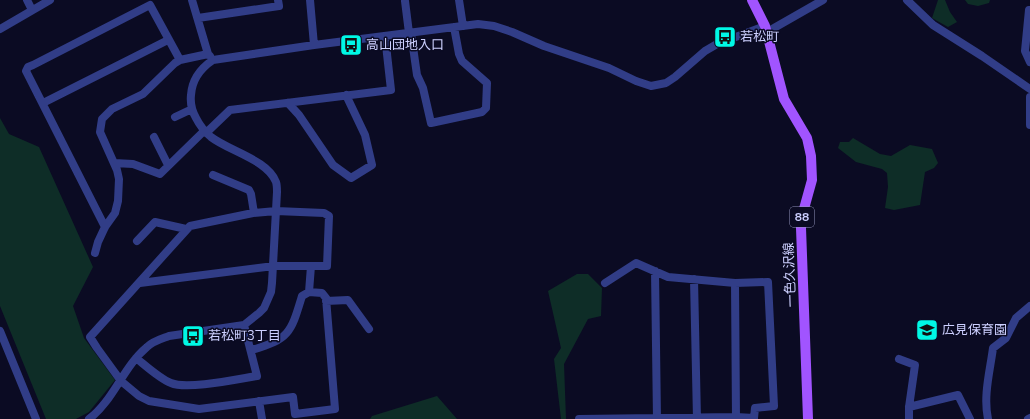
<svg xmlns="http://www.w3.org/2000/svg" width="1030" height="419" font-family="'Nunito Sans','Noto Sans JP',sans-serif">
  <rect width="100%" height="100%" fill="#0b0b23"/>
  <!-- green -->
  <path fill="#0e2d27" d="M938,0H945L950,12L957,22L948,27L932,18Z
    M965,0H990L989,3L978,6L968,4Z
    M0,118L9,134L39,147L93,267L73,306L84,338L115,380L89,412L76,419H46L0,306Z
    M853,138L880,154L891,156L910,145L932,149L938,163L934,168L925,172L920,205L894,210L885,208L888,187L887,173L882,169L856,162L838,148L840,142H849Z
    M577,274H588L602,288L601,316L588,319L564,364L566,419H561L554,359L561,348L548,291Z
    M437,396L457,419H370L372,416Z"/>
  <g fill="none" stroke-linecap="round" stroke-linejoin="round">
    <!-- minor -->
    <path stroke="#313d87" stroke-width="8" d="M27,0L32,10
      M192,0L208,54L210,56
      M310,0L314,45
      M459,0L463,26
      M907,0L933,25L982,56L1030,89
      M405,1L409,33
      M1029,10L1025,51L1030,62
      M198,18L279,6L278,0
      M0,29L50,0
      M767,32L823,0
      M411,33L417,75L423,88L431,123L482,112L486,108L487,83L462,61L459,54L454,27
      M43,103L168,40
      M288,103L299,115L333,165L351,178L372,165L365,135L346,95
      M175,117L192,109
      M1030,125V97
      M206,133L230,110L391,90L385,36
      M154,137L168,165
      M114,163L133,164L160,174L204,131
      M213,175L249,190L251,194L254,213
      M105,227L26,71L28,67L33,65L150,5L180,60
      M137,241L155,222L186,229
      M95,253L98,242L105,227L115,213L118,201L119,179L117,170L100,132L102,119L112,109L143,94L175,63L180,60L208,54
      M655,271L657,419
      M694,279L697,419
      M140,283L274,266H327L329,216L324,213L276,211L253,213L190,226L90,337L97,348L121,381L139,396L149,401L199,409L293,397L295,414L335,409L326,298L322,293L309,292L302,296C291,332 290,339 252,350
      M605,283L636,263L668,277L735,283L768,282L774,406L755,408L754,418
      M735,283L736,419
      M309,292L311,266
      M326,301L348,300L369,329
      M0,331L36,419
      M136,358C146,366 160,379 171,383C187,390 238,379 257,376L244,325
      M899,359L915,365L909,407V419
      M259,401L262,419
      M909,407L958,395L970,419
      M89,419C114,400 123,367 147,347C153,341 161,339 169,336L244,325L259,313L264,308L271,292L272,283L277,192C277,189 277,185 276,182C268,160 229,151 211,137C205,132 200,126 196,118C192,111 190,104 191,95C192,80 201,68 213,60L314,45L478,24L494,26L512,32L544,46L609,68L636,81L651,86L666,83L675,77L705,51L717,44L765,26
      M579,419L736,417L754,418V419
      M988,419C983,396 990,371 993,348L1006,338L1016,318L1030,306
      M1028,419L1030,418"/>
    <!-- major -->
    <path stroke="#a154ff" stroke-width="10" d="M752,0L765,26L784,99L807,138L811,156L812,180L802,216L801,228L808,419"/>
  </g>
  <!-- icons -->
  <defs>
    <g id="bus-square" transform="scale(1.15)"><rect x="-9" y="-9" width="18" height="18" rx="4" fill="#00f8e5" stroke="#0b0b23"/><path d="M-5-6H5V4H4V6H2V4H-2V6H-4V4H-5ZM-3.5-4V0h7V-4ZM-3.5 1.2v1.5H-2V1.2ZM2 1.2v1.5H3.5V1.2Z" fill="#111"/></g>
    <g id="school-square" transform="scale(1.15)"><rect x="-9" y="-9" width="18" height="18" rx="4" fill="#00f8e5" stroke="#0b0b23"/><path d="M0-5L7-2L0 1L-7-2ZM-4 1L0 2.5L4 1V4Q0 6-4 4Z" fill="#111"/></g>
  </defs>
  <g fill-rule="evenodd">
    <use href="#bus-square" x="725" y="37"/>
    <use href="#bus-square" x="351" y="45"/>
    <use href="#school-square" x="927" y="330"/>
    <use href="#bus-square" x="193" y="336"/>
  </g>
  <g text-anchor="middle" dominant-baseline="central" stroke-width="3" stroke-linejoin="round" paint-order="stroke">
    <!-- shield labels -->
    <rect fill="#0b0b23" stroke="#9395bd" stroke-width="1" x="790" y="207" width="24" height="20" rx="3"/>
    <g font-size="12" font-weight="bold" fill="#cdd0ff">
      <text x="802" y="217">88</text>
    </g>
    <!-- poi labels -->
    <g font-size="13" fill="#cdd0ff" stroke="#0b0b23" text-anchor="start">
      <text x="740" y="37">若松町</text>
      <text x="366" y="45">高山団地入口</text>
      <text x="942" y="330">広見保育園</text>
      <text x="208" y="336">若松町3丁目</text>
    </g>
    <!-- street labels -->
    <g font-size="13" fill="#cdd0ff" stroke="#0b0b23">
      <text transform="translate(790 275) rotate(-92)">一色久沢線</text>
    </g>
  </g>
</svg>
